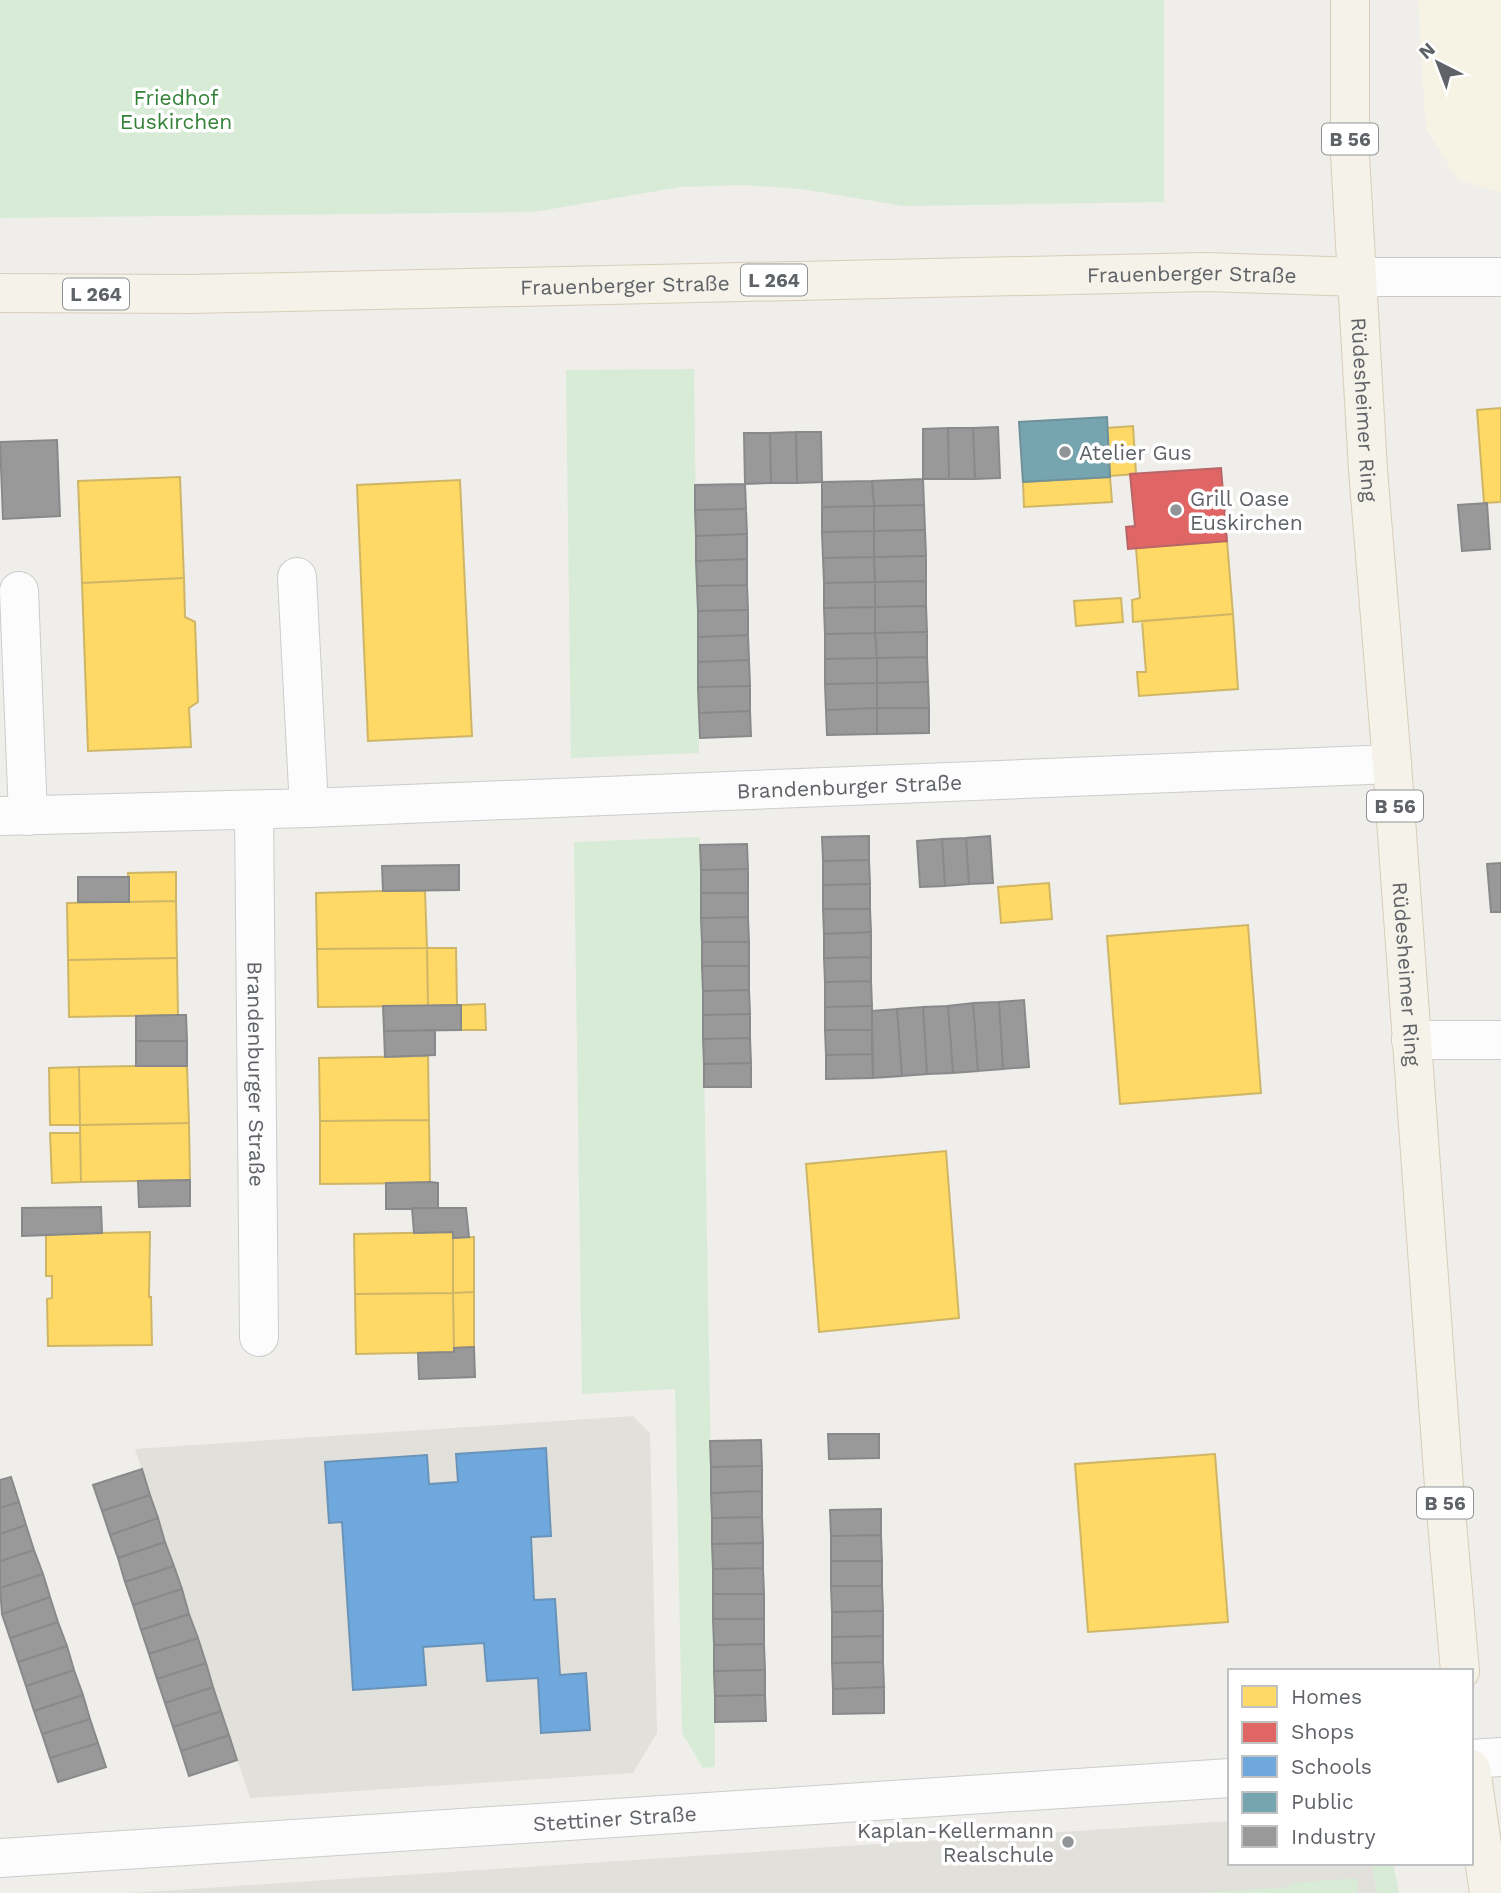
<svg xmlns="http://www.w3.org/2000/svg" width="1501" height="1893" font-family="'Work Sans',sans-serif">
  <rect width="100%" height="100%" fill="#efeeea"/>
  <!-- commercial -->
  <path fill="#f7f3e4" d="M1418,0H1501V192L1458,180L1426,129Z"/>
  <!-- education -->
  <path fill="#e2e0da" d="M633,1416L650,1433L657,1733L633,1773L250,1798L135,1449Z
    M1230,1821V1863H1372L1377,1893H129Z"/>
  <!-- green -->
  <path fill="#d8ebd6" d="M0,0H1164V202L903,206L801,189L743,185L680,187L534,212L0,218Z
    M694,369L699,753L571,758L566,370Z
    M700,837L715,1696V1767L703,1768L682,1733L675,1389L582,1394L574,842Z
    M1372,1863H1393L1399,1893H1377Z
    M1357,1878L1358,1893H1197L1289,1887L1290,1883Z"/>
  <!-- homes -->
  <path fill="#ffd966" stroke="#cfb667" stroke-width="2" d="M1501,408V502L1484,503L1477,410Z
    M1133,426L1136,474L1110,476L1107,428Z
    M180,477L184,578L82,583L78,481Z
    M1110,477L1112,502L1024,507L1023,482Z
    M460,480L472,736L368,741L357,485Z
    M1227,541L1233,614L1133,622L1132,600L1140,598L1136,548Z
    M184,578L185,617L195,622L198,702L189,708L191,747L88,751L82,583Z
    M1121,598L1123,622L1076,626L1074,601Z
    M1233,614L1238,689L1139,696L1137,672H1146L1142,621Z
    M176,872V901L129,902L128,873Z
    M1049,883L1052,919L1001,923L998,887Z
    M383,891H425L427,948L317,949L316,893Z
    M176,901L177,958L68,960L67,903Z
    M1248,925L1261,1093L1120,1104L1107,936Z
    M427,948L428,1006L318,1007L317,949Z
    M427,948H456L457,1005L428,1006Z
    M177,958L178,1015L69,1017L68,960Z
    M485,1004L486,1030H461V1005Z
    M428,1056L429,1120L320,1121L319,1058Z
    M136,1066H187L189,1123L80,1125L79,1067Z
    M79,1067L80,1125H50L49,1068Z
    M429,1120L430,1183L320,1184V1121Z
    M189,1123L190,1180L81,1182L80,1125Z
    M50,1133H80L81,1182L52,1183Z
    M946,1151L959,1318L819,1332L806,1164Z
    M150,1232L149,1297H151L152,1345L48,1346L47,1299L52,1298V1276H46V1234Z
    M453,1232V1293L355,1294L354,1234Z
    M474,1237V1292L453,1293V1238Z
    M474,1292V1347L454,1348L453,1293Z
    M453,1293L454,1352L356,1354L355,1294Z
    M1215,1454L1228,1622L1088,1632L1075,1464Z"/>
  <!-- shops -->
  <path fill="#e06666" stroke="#b96567" stroke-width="2" d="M1221,468L1227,541L1128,549L1126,527L1135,526L1130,474Z"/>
  <!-- schools -->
  <path fill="#6fa8dc" stroke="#6a93b9" stroke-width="2" d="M546,1448L551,1536L531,1537L534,1600L555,1599L560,1675L586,1673L590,1730L541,1733L538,1678L487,1681L484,1643L423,1647L426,1685L353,1690L342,1522L329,1523L325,1462L427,1455L429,1484L458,1482L456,1454Z"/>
  <!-- public -->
  <path fill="#76a5af" stroke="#6f919a" stroke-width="2" d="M1107,417L1110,477L1023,482L1019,422Z"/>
  <!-- industry -->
  <path fill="#999" stroke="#88898a" stroke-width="2" d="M998,427L1000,478L975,479L973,428Z
    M948,428L949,479H923V429Z
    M948,428H973L975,479H949Z
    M796,432H821L822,482L797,483Z
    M796,432L797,483H771L770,433Z
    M744,433H770L771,483L745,484Z
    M57,440L60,516L3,519L0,442Z
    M923,479L924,505L874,506L872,481Z
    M872,481L874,506L822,507V482Z
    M745,484L746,509L695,510V485Z
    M1487,503L1490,549L1462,551L1458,505Z
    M924,505L925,530L874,531V506Z
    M874,506V531L822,532V507Z
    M746,509L747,534L696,536L695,510Z
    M925,530L926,556L874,557V531Z
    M874,531V557L823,558L822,532Z
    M747,534V559L696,561V536Z
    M926,556V581L875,582L874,557Z
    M874,557L875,582L824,583L823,558Z
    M747,559V585L697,586L696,561Z
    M926,581V606L875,607V582Z
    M875,582V607L824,608V583Z
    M747,585L748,610L698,611L697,586Z
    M926,606L927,632L875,633V607Z
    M875,607V633L825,634L824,608Z
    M748,610V635L698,637V611Z
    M927,632V657L877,658L875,633Z
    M875,633L877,658L825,659V634Z
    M748,635L749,660L698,662V637Z
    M927,657L928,682L877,683V658Z
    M877,658V683L825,684V659Z
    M749,660L750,686L698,687V662Z
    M928,682L929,708H877V683Z
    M877,683V708L826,710L825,684Z
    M750,686V711L699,713L698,687Z
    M877,708V734L827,735L826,710Z
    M877,708H929V733L877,734Z
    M750,711L751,736L700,738L699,713Z
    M869,836V860L823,861L822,837Z
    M990,836L993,883L969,884L966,838Z
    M966,838L969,884L945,886L942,839Z
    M942,839L945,886L920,887L917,841Z
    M747,844L748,869L701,870L700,845Z
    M869,860L870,884L823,885V861Z
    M1501,863V912H1491L1487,864Z
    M459,865V890L383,891L382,866Z
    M748,869V893H701V870Z
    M78,877H129V902H78Z
    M870,884V909H823V885Z
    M701,893H748V917L701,918Z
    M823,909H870L871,932L824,934Z
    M748,917L749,942H702L701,918Z
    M871,932V957L824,958V934Z
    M702,942H749V966H702Z
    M871,957V981L825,982L824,958Z
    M702,966H749V990L703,991Z
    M871,981L872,1006L825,1007V982Z
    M749,990L750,1014L703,1015V991Z
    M1024,1000L1029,1067L1003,1069L999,1002Z
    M999,1002L1003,1069L978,1071L973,1003Z
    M973,1003L978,1071L953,1073L948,1006Z
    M461,1005V1030L384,1031L383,1006Z
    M872,1006V1030H825V1007Z
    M948,1006L953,1073L927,1074L923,1007Z
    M923,1007L927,1074L902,1076L897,1009Z
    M897,1009L902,1076L873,1078L872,1011Z
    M750,1014V1038L703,1039V1015Z
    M178,1015H186L187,1041H136V1016Z
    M435,1030V1055L385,1057L384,1031Z
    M825,1030H872V1054L826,1055Z
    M750,1038L751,1063L704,1064L703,1039Z
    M136,1041H187V1066H136Z
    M872,1054L873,1078L826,1079V1055Z
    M751,1063V1087H704V1064Z
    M190,1180V1206L139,1207L138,1181Z
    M430,1182L438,1183V1208L386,1209V1183Z
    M101,1207L102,1233L22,1236V1208Z
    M412,1208H466L469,1237L453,1238V1232L414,1233Z
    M474,1347L475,1377L419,1379L418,1353L454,1352V1348Z
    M828,1434H879V1458L829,1459Z
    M761,1440L762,1466L711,1467L710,1441Z
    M762,1466V1491L711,1493V1467Z
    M142,1469L150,1495L102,1511L93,1485Z
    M11,1477L19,1502L0,1508V1480Z
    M762,1491V1517L712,1518L711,1493Z
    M150,1495L158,1518L110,1535L102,1511Z
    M19,1502L26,1525L0,1534V1508Z
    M881,1509V1535L831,1536L830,1510Z
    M762,1517L763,1543L712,1544V1518Z
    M158,1518L165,1542L118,1558L110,1535Z
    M26,1525L34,1550L0,1561V1534Z
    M881,1535L882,1561H831V1536Z
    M165,1542L174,1566L125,1582L118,1558Z
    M763,1543V1568L713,1569L712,1544Z
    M34,1550L43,1574L0,1588V1561Z
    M831,1561H882V1586H831Z
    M174,1566L182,1589L133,1605L125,1582Z
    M763,1568L764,1594H713V1569Z
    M43,1574L50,1597L2,1614L0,1588Z
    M831,1586H882L883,1611L832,1612Z
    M182,1589L189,1614L141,1630L133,1605Z
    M713,1594H764V1619H713Z
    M50,1597L58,1622L10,1638L2,1614Z
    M883,1611V1636L832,1637V1612Z
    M189,1614L198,1638L149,1654L141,1630Z
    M713,1619H764V1644L714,1645Z
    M58,1622L67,1646L18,1662L10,1638Z
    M883,1636V1662L832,1663V1637Z
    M198,1638L206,1663L157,1679L149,1654Z
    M764,1644L765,1670L714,1671V1645Z
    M67,1646L74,1670L26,1686L18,1662Z
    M883,1662L884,1687L833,1689L832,1663Z
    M206,1663L213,1687L165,1703L157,1679Z
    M74,1670L83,1695L34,1711L26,1686Z
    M765,1670V1695L715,1696L714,1671Z
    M213,1687L221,1711L173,1727L165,1703Z
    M884,1687V1713L833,1714V1689Z
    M83,1695L90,1719L42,1734L34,1711Z
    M765,1695L766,1721L715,1722V1696Z
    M221,1711L229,1735L181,1751L173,1727Z
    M90,1719L98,1743L50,1758L42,1734Z
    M229,1735L237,1760L189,1776L181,1751Z
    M98,1743L106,1767L58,1782L50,1758Z"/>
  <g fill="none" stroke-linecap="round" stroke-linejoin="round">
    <!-- street casing -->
    <g stroke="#cbcccc" stroke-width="40">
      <g id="street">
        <path d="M297,577L309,808"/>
        <path d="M19,591L28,816"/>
        <path id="s1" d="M254,810L259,1337"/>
        <path id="s2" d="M0,816L309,808L1392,764"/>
        <path d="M1411,1040H1501"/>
        <path d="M1471,1759L1501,1757"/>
        <path id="s3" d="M0,1858L1230,1778"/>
      </g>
    </g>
    <!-- secondary casing -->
    <g stroke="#cacacb" stroke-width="40">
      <path id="secondary" d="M1357,277H1501"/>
    </g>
    <!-- primary casing -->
    <g stroke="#d7ceb8" stroke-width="40">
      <g id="primary">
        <path id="s4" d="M1350,0V156L1368,470L1392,764L1445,1500L1460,1671"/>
        <path id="s5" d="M0,293L191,294L1207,272L1357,277"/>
        <path d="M1471,1769L1489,1893"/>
      </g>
    </g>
    <!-- street -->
    <use href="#street" stroke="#fdfcfc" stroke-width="38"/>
    <!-- secondary -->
    <use href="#secondary" stroke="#fdfcfc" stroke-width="38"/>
    <!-- primary -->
    <use href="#primary" stroke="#f4f2e9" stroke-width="38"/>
  </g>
  <!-- markers -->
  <g fill="#919496" stroke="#fff" stroke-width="2.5">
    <circle cx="1065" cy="452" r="7"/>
    <circle cx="1176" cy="510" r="7"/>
    <circle cx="1068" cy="1842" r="7"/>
  </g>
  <g text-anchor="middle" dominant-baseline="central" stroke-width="7" stroke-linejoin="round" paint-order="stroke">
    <!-- shield labels -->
    <g fill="#fff" stroke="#8f9295" stroke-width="2">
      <rect x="1322" y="123.5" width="56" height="31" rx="5"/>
      <rect x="741" y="264.5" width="66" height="31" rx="5"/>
      <rect x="63" y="278.5" width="66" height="31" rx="5"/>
      <rect x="1367" y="790.5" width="56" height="31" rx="5"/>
      <rect x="1417" y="1487.5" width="56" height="31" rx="5"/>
    </g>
    <g font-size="19" font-weight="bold" fill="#5f6368">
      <text x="1350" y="139">B 56</text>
      <text x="774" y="280">L 264</text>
      <text x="96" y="294">L 264</text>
      <text x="1395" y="806">B 56</text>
      <text x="1445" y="1503">B 56</text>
    </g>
    <!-- park labels -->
    <g font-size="21" fill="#348238" stroke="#fff">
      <text x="176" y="97">Friedhof<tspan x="176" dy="24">Euskirchen</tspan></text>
    </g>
    <!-- street labels -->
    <g font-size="21" fill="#5f6368" stroke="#fff">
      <text stroke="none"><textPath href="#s5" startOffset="1192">Frauenberger Straße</textPath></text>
      <text stroke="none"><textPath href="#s5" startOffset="625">Frauenberger Straße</textPath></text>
      <text stroke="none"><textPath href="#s4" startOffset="410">Rüdesheimer Ring</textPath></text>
      <text stroke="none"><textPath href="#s2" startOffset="850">Brandenburger Straße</textPath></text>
      <text stroke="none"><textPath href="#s4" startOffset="976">Rüdesheimer Ring</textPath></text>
      <text stroke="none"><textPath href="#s1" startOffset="264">Brandenburger Straße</textPath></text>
      <text stroke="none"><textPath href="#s3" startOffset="616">Stettiner Straße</textPath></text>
    </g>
    <!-- poi labels -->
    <g font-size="21" fill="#5f6368" stroke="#fff" text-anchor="start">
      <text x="1079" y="452">Atelier Gus</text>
      <text x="1190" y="498">Grill Oase<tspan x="1190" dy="24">Euskirchen</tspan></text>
      <text x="1054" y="1830" text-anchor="end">Kaplan-Kellermann<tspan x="1054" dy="24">Realschule</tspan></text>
    </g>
  </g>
  <!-- legend -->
  <rect x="1228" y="1669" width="245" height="196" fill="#ffffff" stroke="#bfc1c3" stroke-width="2"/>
  <rect x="1242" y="1686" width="35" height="21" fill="#ffd966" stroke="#bfc1c3" stroke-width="2"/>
  <text x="1291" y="1704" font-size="21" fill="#5f6368">Homes</text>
  <rect x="1242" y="1722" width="35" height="21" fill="#e06666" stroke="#bfc1c3" stroke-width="2"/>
  <text x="1291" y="1739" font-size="21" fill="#5f6368">Shops</text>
  <rect x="1242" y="1756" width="35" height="21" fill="#6fa8dc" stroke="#bfc1c3" stroke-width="2"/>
  <text x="1291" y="1774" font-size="21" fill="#5f6368">Schools</text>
  <rect x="1242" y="1792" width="35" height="21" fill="#76a5af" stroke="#bfc1c3" stroke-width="2"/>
  <text x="1291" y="1809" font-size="21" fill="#5f6368">Public</text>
  <rect x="1242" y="1826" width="35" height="21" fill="#999999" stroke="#bfc1c3" stroke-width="2"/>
  <text x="1291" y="1844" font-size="21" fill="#5f6368">Industry</text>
  <!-- north arrow -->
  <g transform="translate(1438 63) rotate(318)" stroke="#ffffff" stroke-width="5" paint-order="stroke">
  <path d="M0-5L12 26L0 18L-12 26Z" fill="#5f6368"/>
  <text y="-10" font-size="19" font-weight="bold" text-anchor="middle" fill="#5f6368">N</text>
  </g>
</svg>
